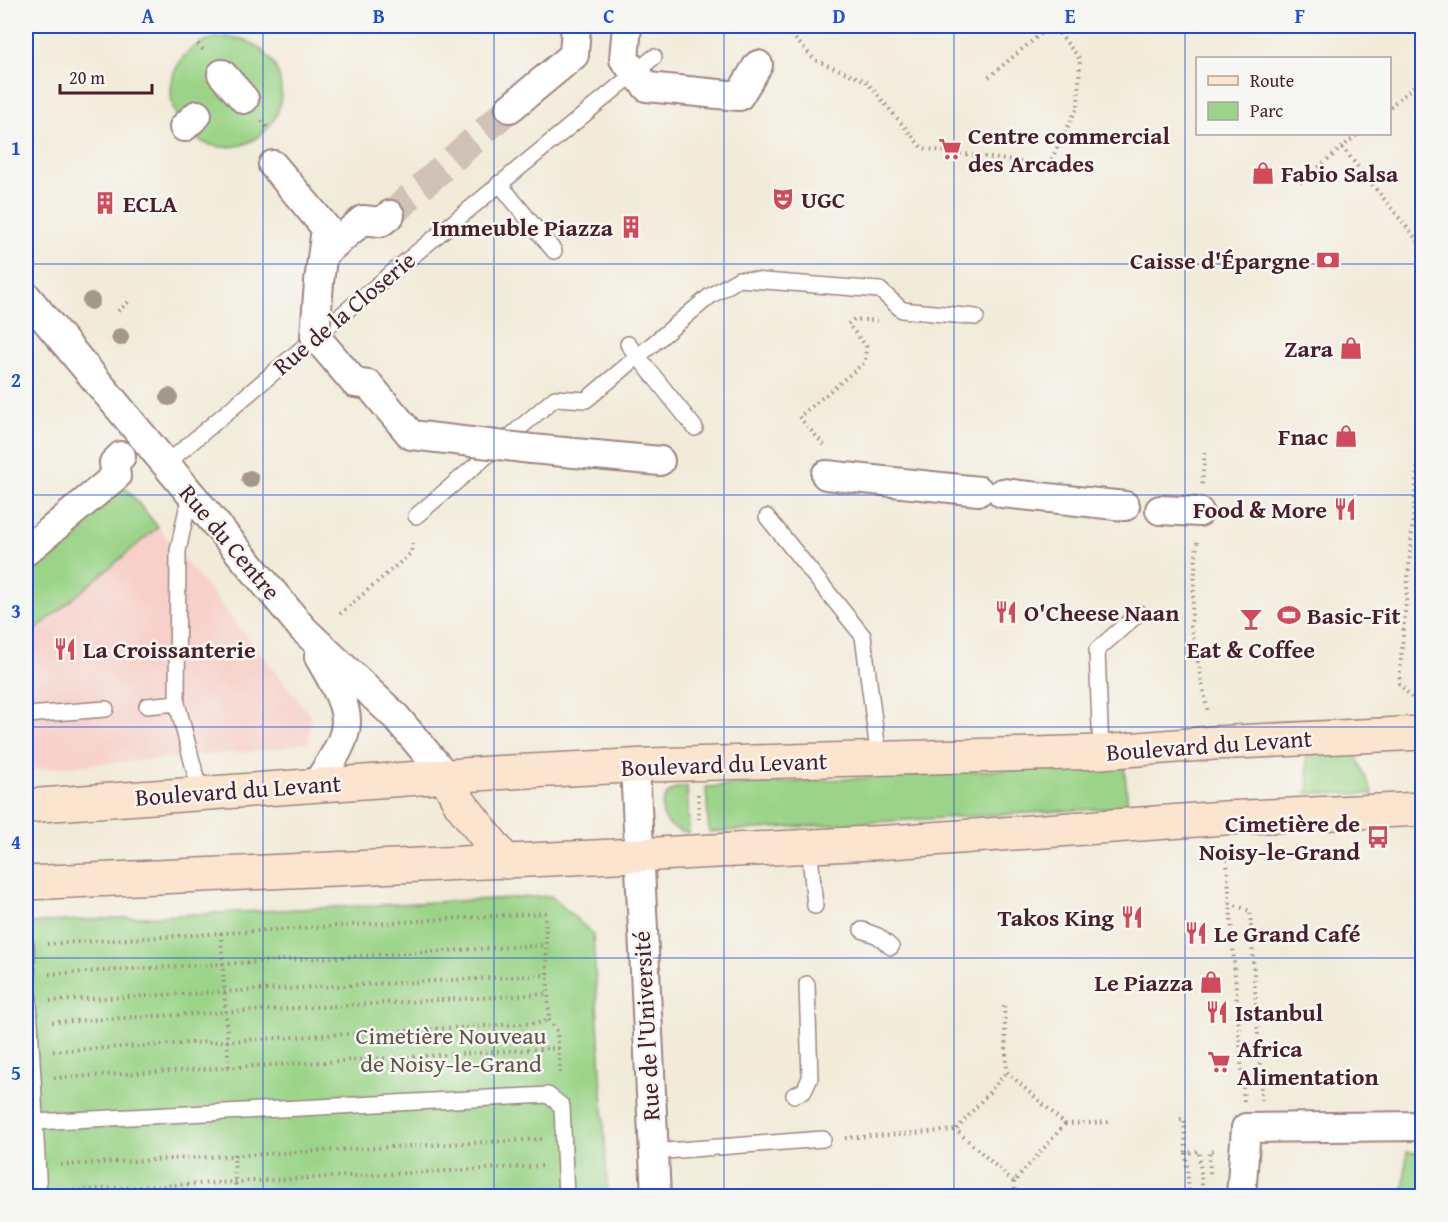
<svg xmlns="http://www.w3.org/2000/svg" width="1448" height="1222" font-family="'Gentium Book Plus',serif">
  <rect width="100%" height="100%" fill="#f6f6f2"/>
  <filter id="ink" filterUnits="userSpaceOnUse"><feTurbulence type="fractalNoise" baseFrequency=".0167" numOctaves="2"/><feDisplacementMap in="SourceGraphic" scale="12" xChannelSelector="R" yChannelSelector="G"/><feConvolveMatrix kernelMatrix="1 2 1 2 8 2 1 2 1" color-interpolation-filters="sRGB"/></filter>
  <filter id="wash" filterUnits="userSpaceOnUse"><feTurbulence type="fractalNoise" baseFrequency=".008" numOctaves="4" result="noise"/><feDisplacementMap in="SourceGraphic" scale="24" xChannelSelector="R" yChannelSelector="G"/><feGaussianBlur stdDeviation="1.35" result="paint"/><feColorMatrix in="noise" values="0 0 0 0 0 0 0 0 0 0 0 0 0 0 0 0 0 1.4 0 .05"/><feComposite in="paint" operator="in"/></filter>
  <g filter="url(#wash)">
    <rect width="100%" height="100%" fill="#f2ebd9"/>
    <!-- built -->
    <path fill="#f7d0c9" d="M158,527L311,716L308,742L278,749L26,770V638Z"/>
    <!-- green -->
    <path fill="#9bd488" stroke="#727a5a" stroke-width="1.5" d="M171 92a55 55 0 1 1 110 0a55 55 0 1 1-110 0Z
      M124,486L158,527L26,638V567Z
      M1354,751L1373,794L1306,793L1309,787L1306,755Z
      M1124,763L1128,807L709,832L706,787Z
      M687,786L689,833C654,829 653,788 687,786Z
      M551,896L593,934L608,1196H26V923Z
      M1407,1152L1422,1153V1196H1403Z"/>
  </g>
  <g filter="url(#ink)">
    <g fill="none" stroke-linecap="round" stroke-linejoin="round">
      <!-- street-tunnel -->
      <path stroke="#d0c2b6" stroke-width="28" stroke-dasharray="28 14" stroke-linecap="butt" d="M390,215L510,108"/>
      <!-- lane casing -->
      <g stroke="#9e8582" stroke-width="18">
        <path id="lane" d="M499,183L554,251
          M628,344L695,428
          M166,464L359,300L654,57
          M190,494L178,551L177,703L200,792
          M416,516L555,398L586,400L710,296L739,279L880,290L902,310L976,317
          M767,517L863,636L879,759
          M147,706L177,703
          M26,715L106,709
          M1101,752L1097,650L1139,613
          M809,845L815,906
          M862,930L878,936L891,947
          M26,945L39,1196
          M794,1095L804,1091L810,1078L807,984
          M35,1122L548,1095L562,1106L566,1196
          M653,1152L823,1139"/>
      </g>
      <!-- street casing -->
      <g stroke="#9e8582" stroke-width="32">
        <path id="street" d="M627,26L624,59L647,87L739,96L758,65
          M222,74L244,99
          M510,108L574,55L576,26
          M184,127L197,115
          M273,165L326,228L319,282
          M323,254L363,220L381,222L390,215
          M26,296L303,629L396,717L446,776
          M532,449L660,461
          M826,475L979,491
          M1002,493L1125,506
          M1160,510L1199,512
          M26,551L116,476L114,463L121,456
          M635,766L656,1196
          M316,785C356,725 355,719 319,657
          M1241,1196L1246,1128L1422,1126"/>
      </g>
      <!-- secondary casing -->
      <g stroke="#9e8582" stroke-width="36">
        <path id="secondary" d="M446,776L460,803L506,862
          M26,806L491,773L648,765L1101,752L1214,743L1422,733
          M26,883L637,855L890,842L1224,818L1422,809"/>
      </g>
      <!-- path -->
      <path stroke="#9e8582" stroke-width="4" stroke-dasharray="1.5 4.5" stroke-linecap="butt" d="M783,26L815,60L866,81L922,148L1048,166L1078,106L1080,59L1057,31L1059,26
        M198,44L205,52
        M989,77L1050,26
        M1390,107L1422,79
        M262,121L269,130
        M1342,147L1422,246
        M1300,183L1358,134
        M118,311L131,300
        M824,445L799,417L865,362L866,346L848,324L854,319L878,321
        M1202,484L1205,449
        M1197,542L1191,627L1208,713
        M340,614L411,553L413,539
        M1416,702L1399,683L1422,415
        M698,794L699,819
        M1226,848L1244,1101
        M1230,903L1250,911L1262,1100
        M221,933L229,1069
        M47,944L545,913L549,1020L557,1031L560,1073L558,1076
        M49,974L546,945
        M50,1001L548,975
        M1004,1006L1007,1072
        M52,1022L548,994
        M53,1051L538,1023L549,1020
        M1007,1072L1065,1124L1014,1182L956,1130Z
        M54,1078L559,1048
        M1180,1119H1184L1186,1153L1199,1151L1203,1196
        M1065,1124L1111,1122
        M845,1138L956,1130
        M1186,1153L1189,1196
        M234,1154L236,1196
        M61,1165L542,1139
        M1210,1173L1209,1151H1215
        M1014,1182L1015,1196
        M61,1191L542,1166
        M523,1196L543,1195"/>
      <!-- lane -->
      <use href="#lane" stroke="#fff" stroke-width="15"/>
      <!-- street -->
      <use href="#street" stroke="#fff" stroke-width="28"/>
      <!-- secondary -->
      <use href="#secondary" stroke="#fbe5cf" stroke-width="33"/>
      <!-- street-bridge casing -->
      <g stroke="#9e8582" stroke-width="32" stroke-linecap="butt">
        <path id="street-bridge" d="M319,282L315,336L355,383L369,385L411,435L532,449"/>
      </g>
      <!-- street-bridge -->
      <use href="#street-bridge" stroke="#fff" stroke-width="28"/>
    </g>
    <!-- trees -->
    <g fill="#a39889">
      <circle cx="91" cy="301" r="9"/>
      <circle cx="120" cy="337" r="9"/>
      <circle cx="169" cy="397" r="9"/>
      <circle cx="250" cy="479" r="9"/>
    </g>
  </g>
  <!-- grid -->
  <path fill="none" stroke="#1d4ed8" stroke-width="1.5" stroke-opacity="0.55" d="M263,26V1196M494,26V1196M724,26V1196M954,26V1196M1185,26V1196M26,264H1422M26,495H1422M26,727H1422M26,958H1422"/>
  <!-- icons -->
  <defs>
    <g id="supermarket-bare" transform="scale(1.8)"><path d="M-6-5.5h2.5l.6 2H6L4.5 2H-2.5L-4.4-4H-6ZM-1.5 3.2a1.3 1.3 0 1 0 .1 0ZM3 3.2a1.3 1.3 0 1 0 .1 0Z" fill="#d1495b" stroke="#f6f6f2" stroke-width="2.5" paint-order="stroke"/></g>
    <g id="shop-bare" transform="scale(1.8)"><path d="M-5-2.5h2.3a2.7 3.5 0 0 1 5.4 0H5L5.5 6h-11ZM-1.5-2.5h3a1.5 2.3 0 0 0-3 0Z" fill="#d1495b" stroke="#f6f6f2" stroke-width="2.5" paint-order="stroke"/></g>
    <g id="theatre-bare" transform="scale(1.8)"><path d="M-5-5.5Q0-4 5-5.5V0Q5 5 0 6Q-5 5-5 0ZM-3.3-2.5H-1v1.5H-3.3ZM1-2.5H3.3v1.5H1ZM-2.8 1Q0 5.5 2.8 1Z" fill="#d1495b" stroke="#f6f6f2" stroke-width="2.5" paint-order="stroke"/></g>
    <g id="building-bare" transform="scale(1.8)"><path d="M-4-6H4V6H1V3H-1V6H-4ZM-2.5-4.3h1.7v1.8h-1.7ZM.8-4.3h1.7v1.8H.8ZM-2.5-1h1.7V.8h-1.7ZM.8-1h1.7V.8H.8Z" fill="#d1495b" stroke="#f6f6f2" stroke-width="2.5" paint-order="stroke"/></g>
    <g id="bank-bare" transform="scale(1.8)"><path d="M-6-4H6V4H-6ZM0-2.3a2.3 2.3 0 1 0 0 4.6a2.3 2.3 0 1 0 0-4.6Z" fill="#d1495b" stroke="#f6f6f2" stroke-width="2.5" paint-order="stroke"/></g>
    <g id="restaurant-bare" transform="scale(1.8)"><path d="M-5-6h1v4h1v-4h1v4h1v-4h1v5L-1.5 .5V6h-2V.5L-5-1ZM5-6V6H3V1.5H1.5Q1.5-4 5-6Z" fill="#d1495b" stroke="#f6f6f2" stroke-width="2.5" paint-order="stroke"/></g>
    <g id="stadium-bare" transform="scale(1.8)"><path d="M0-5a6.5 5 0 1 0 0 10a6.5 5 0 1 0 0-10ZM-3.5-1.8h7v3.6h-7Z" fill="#d1495b" stroke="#f6f6f2" stroke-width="2.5" paint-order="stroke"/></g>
    <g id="bar-bare" transform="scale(1.8)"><path d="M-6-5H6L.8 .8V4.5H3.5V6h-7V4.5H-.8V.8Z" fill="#d1495b" stroke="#f6f6f2" stroke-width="2.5" paint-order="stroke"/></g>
    <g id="bus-bare" transform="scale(1.8)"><path d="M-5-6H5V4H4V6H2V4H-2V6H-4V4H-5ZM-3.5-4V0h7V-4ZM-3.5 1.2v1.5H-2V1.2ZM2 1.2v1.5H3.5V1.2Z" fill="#d1495b" stroke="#f6f6f2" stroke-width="2.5" paint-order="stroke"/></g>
  </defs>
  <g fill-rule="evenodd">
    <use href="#supermarket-bare" x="950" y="149"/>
    <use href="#shop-bare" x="1263" y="173"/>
    <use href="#theatre-bare" x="783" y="199"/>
    <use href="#building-bare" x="105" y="203"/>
    <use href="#building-bare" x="631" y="227"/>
    <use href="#bank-bare" x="1328" y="260"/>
    <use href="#shop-bare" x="1351" y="348"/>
    <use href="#shop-bare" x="1346" y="436"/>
    <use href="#restaurant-bare" x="1345" y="509"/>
    <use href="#restaurant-bare" x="1006" y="612"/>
    <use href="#stadium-bare" x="1289" y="615"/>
    <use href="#bar-bare" x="1251" y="619"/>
    <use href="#restaurant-bare" x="65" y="649"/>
    <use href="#bus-bare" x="1378" y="837"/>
    <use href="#restaurant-bare" x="1132" y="917"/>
    <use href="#restaurant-bare" x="1196" y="933"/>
    <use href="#shop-bare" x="1211" y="982"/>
    <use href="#restaurant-bare" x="1217" y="1012"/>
    <use href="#supermarket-bare" x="1219" y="1062"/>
  </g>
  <g text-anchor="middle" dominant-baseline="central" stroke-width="5" stroke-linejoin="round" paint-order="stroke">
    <!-- poi labels -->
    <g font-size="24" font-weight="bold" fill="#4a1f2b" stroke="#f6f6f2" text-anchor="start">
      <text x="968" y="135">Centre commercial<tspan x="968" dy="28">des Arcades</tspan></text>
      <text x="1281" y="173">Fabio Salsa</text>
      <text x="801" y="199">UGC</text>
      <text x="123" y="203">ECLA</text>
      <text x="613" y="227" text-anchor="end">Immeuble Piazza</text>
      <text x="1310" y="260" text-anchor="end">Caisse d'Épargne</text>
      <text x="1333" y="348" text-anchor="end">Zara</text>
      <text x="1328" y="436" text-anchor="end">Fnac</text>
      <text x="1327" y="509" text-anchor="end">Food &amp; More</text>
      <text x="1024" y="612">O'Cheese Naan</text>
      <text x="1307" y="615">Basic-Fit</text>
      <text x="83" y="649">La Croissanterie</text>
      <text x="1251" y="649" text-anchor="middle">Eat &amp; Coffee</text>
      <text x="1360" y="823" text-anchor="end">Cimetière de<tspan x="1360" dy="28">Noisy-le-Grand</tspan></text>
      <text x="1114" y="917" text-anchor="end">Takos King</text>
      <text x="1214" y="933">Le Grand Café</text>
      <text x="1193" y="982" text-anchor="end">Le Piazza</text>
      <text x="1235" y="1012">Istanbul</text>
      <text x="1237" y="1048">Africa<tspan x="1237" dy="28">Alimentation</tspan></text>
    </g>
    <!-- street labels -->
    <g font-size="24" fill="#4a1f2b" stroke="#f6f6f2">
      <text transform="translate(344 313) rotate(-40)">Rue de la Closerie</text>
      <text transform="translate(230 542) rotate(50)">Rue du Centre</text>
      <text transform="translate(1209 745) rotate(-4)">Boulevard du Levant</text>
      <text transform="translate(724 764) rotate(-2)">Boulevard du Levant</text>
      <text transform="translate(238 790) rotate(-4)">Boulevard du Levant</text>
      <text transform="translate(646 1026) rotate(-93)">Rue de l'Université</text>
    </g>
    <!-- park labels -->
    <g font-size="24" fill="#625547" stroke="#f6f6f2">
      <text x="451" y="1035">Cimetière Nouveau<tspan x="451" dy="28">de Noisy-le-Grand</tspan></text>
    </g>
  </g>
  <!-- margin -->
  <rect width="1448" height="1222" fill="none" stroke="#f6f6f2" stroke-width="66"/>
  <!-- legend -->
  <rect x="1196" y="57" width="195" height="78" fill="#f6f6f2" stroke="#b1a0a2" stroke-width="1.5"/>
  <rect x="1208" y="76" width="30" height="9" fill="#fbe5cf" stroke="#b1a0a2" stroke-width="1.5"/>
  <text x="1250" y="87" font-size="18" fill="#4a1f2b">Route</text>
  <rect x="1208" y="102" width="30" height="18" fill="#9bd488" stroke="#b1a0a2" stroke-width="1.5"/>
  <text x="1250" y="117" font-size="18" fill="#4a1f2b">Parc</text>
  <!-- scale -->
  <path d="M60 84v9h92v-9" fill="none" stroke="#4a1f2b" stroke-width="3"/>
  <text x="69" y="84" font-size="18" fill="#4a1f2b" stroke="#f6f6f2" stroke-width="4.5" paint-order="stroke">20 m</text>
  <rect x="33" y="33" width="1382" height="1156" fill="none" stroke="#1d4ed8" stroke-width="2"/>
  <g font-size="20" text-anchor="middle" font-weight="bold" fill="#1d4ed8">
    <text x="148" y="23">A</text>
    <text x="379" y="23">B</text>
    <text x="609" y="23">C</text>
    <text x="839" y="23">D</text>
    <text x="1070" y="23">E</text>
    <text x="1300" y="23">F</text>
    <text x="16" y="155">1</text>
    <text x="16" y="387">2</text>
    <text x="16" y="618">3</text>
    <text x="16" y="849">4</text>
    <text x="16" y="1080">5</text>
  </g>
</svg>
